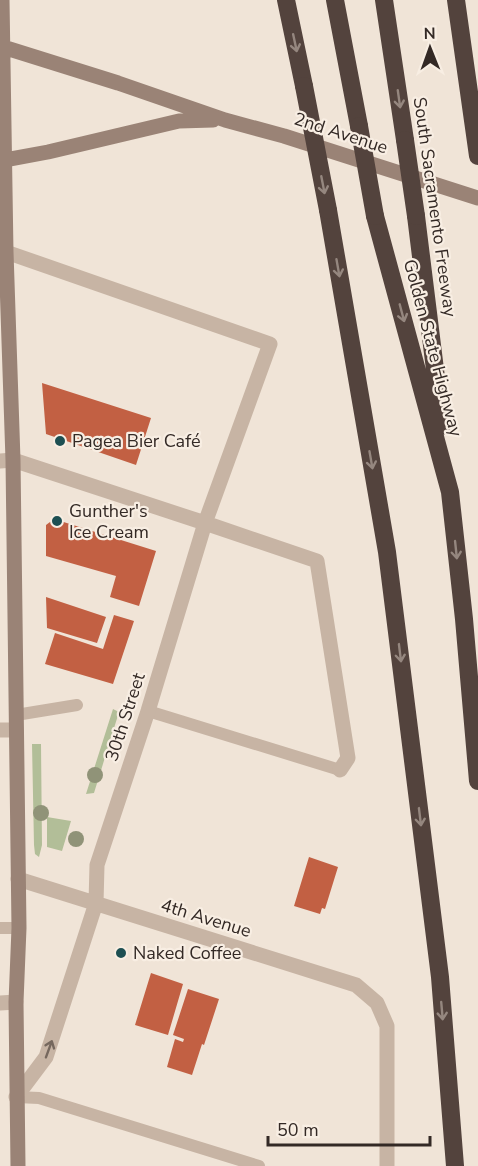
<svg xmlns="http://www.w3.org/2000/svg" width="478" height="1166" font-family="'Nunito Sans',sans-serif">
  <rect width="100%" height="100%" fill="#f0e4d7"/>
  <!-- green -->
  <path fill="#b2be98" d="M113,709L119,712L94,793L86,794Z
    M32,744H41L42,845L39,857L35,854L34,845Z
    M47,817L71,821L62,851L47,847Z"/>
  <!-- building -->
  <path fill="#c26043" d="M42,383L151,418L136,465L46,434Z
    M54,519L156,551L139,606L110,597L116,576L46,556V525Z
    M46,597L106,617L97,643L47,628Z
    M114,615L134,621L113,684L45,664L55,633L103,649Z
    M309,857L338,867L325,909L322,908L320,914L294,906Z
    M151,973L183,984L168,1035L135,1025Z
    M188,989L219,999L204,1045L202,1044L192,1075L167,1067L175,1039L183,1042L184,1039L173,1035Z"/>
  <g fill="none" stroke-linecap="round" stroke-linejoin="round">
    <!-- lane -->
    <path stroke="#c7b4a4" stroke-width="12" d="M148,711L340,770
      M16,715L77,705
      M0,928H19
      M16,1097L39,1098L259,1166"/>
    <!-- street -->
    <path stroke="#c7b4a4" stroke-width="15" d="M6,252L270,344L205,523L148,711L97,865L96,903L46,1057L16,1097
      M0,461L13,460L205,523L317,561L348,758L340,770
      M0,730H16
      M18,879L356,985L377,1003L387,1026V1166
      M0,1003L16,1002"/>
    <!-- secondary -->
    <path stroke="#9a8376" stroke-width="15" d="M2,0L6,252L13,460L19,928L16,1002L18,1166
      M3,47L118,83L225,120L284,136L478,198
      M0,161L48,152L179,121L213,120"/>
    <!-- highway -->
    <path stroke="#53433d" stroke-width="18" d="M286,0L304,86
      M335,0L359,126
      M384,0L405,140
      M456,0L478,156
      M328,210L387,552L440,977L455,1166
      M375,216L450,492L464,619L478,781
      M416,216L442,426"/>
    <!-- highway-bridge -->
    <path stroke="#53433d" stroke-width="18" d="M304,86L328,210
      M359,126L375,216
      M405,140L416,216"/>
  </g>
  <!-- trees -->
  <g fill="#909378">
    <circle cx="95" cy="775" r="8"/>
    <circle cx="41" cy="813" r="8"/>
    <circle cx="76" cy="839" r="8"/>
  </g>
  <!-- one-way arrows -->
  <defs><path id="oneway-shaft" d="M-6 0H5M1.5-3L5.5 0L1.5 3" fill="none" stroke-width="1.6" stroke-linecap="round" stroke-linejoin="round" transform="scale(1.5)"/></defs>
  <g stroke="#95877f">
    <use href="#oneway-shaft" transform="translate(295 43) rotate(78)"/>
    <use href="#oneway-shaft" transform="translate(399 99) rotate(82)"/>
    <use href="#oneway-shaft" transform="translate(323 185) rotate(79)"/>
    <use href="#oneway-shaft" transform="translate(338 268) rotate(80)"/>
    <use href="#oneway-shaft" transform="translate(402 313) rotate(75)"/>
    <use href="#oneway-shaft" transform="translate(371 460) rotate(80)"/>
    <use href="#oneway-shaft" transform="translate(456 550) rotate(84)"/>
    <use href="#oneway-shaft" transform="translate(400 653) rotate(83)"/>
    <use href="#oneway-shaft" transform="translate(420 817) rotate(83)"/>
    <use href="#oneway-shaft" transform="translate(442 1011) rotate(85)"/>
  </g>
  <use stroke="#76685e" href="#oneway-shaft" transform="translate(49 1049) rotate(-70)"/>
  <!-- markers -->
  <g fill="#1d4f52" stroke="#f8eee3" stroke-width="2">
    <circle cx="60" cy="441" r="6"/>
    <circle cx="57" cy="521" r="6"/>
    <circle cx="121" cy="953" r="6"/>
  </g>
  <g text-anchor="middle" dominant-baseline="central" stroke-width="4.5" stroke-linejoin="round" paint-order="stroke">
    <!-- street labels -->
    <g font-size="18" fill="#332925" stroke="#f8eee3">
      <text transform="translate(341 133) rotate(18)">2nd Avenue</text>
      <text transform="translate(435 207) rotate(82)">South Sacramento Freeway</text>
      <text transform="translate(433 348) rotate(75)">Golden State Highway</text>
      <text transform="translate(125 717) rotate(-72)">30th Street</text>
      <text transform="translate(206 918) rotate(17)">4th Avenue</text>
    </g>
    <!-- poi labels -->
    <g font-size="18" fill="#332925" stroke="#f8eee3" text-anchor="start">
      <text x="72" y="441">Pagea Bier Café</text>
      <text x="69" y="511">Gunther's<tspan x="69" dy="21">Ice Cream</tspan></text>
      <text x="133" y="953">Naked Coffee</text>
    </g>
  </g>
  <!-- north arrow -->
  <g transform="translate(430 48) rotate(359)" stroke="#f8eee3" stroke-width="4.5" paint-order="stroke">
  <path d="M0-4.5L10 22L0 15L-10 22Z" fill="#332925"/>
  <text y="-9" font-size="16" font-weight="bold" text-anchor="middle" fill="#332925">N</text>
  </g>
  <!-- scale -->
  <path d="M268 1136v9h162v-9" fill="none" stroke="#332925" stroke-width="3"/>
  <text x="277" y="1136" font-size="18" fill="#332925" stroke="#f8eee3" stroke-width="4.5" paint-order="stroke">50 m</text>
</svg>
